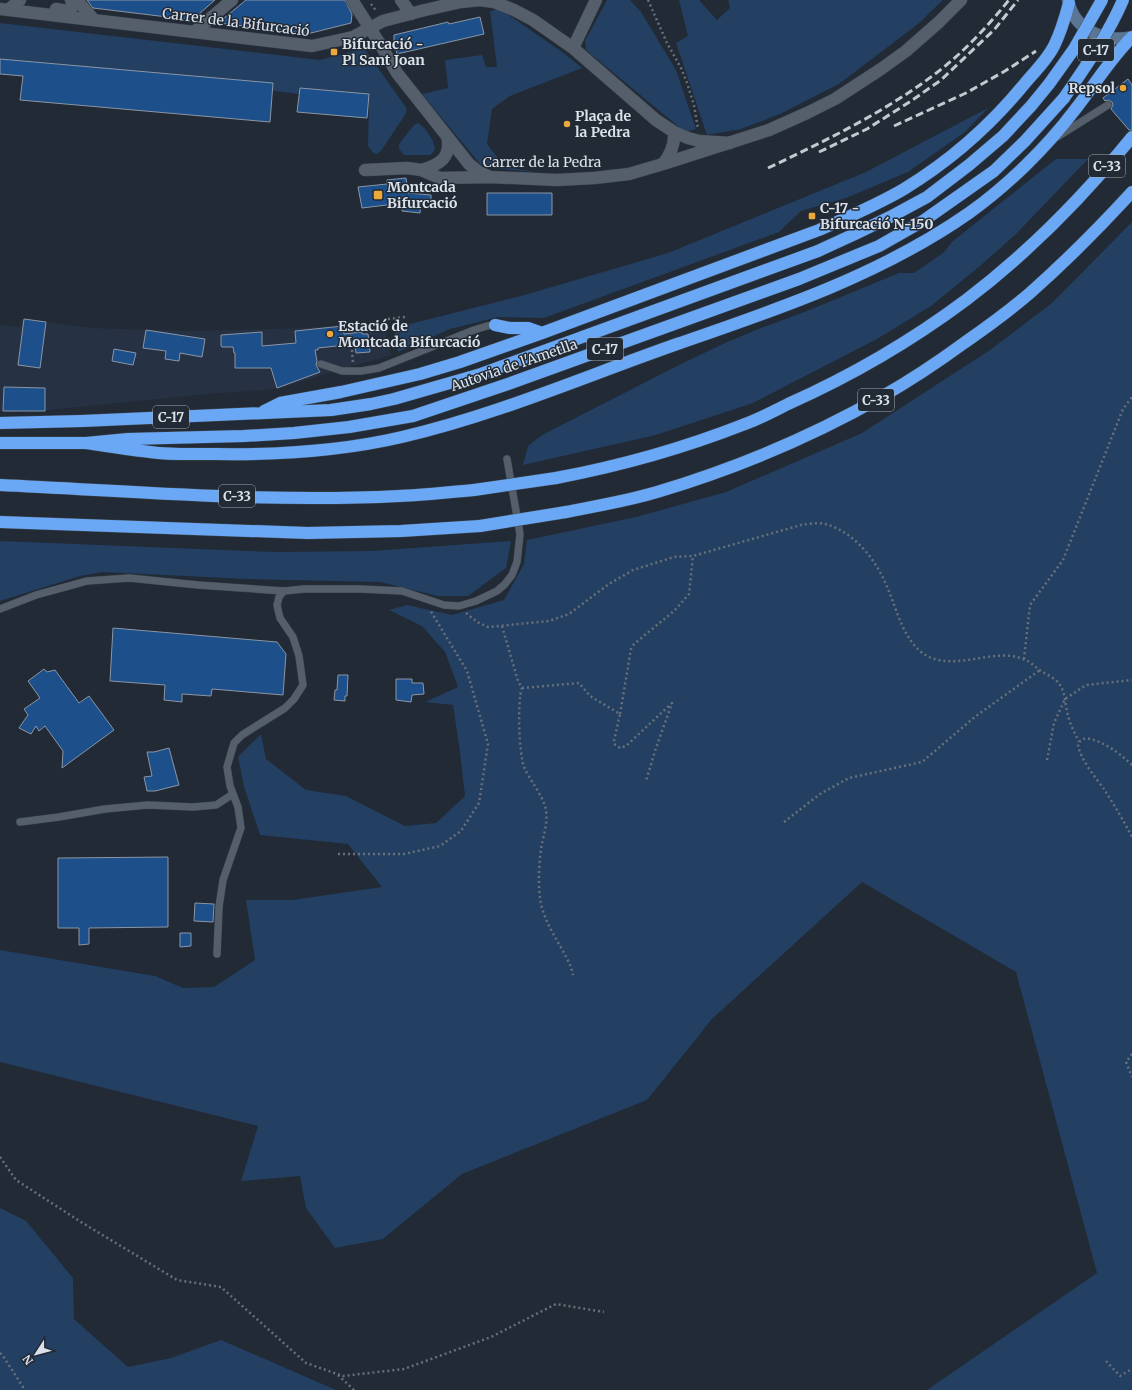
<svg xmlns="http://www.w3.org/2000/svg" width="1132" height="1390" font-family="Merriweather,serif">
  <rect width="100%" height="100%" fill="#212a35"/>
  <!-- built -->
  <path fill="#263243" d="M21,319L92,328L190,331L302,328L384,323L391,355L335,371L277,389L208,394L48,410L0,412V325L20,327Z"/>
  <!-- green -->
  <path fill="#233f62" d="M607,0H630L641,12L676,70L696,129L685,132L586,50L585,41Z
    M679,0H699L717,20L730,8L728,0H943L918,24L839,84L780,114L741,129L707,135L676,43L688,36Z
    M500,9L565,54L582,68L510,96L492,109L487,144L505,167L539,173L487,167L480,164L422,94L448,88L445,60L482,55L486,67H497L490,11Z
    M0,23L320,60L364,48L407,109L405,115L381,151L377,154L373,153L368,146L369,103L245,87L0,64Z
    M988,108L965,132L908,172L846,198L801,211L779,232L544,318L498,317L450,329L398,352L394,328L521,296L668,253L866,172Z
    M418,123C426,128 435,141 435,150L430,155H404L399,149V144L414,125Z
    M1056,159H1088L1015,235L980,266L931,306L877,339L753,403L656,435L523,465L528,446L542,435L679,365L725,343L761,328L807,311L899,273H914L943,253L953,241Z
    M1132,222V1390H927L1097,1273L1016,972L862,882L712,1019L647,1100L462,1174L383,1239L335,1248L306,1208L300,1176L241,1181L258,1126L0,1062V950L155,976L183,988L214,987L255,960L246,900H292L382,887L348,844L260,835L244,787L238,757L261,734L266,759L306,790L346,796L405,826L436,823L465,796L460,752L453,705L425,702L458,687L445,652L422,626L389,610L407,605L452,615L504,600L524,564L527,540L636,517L726,492L862,433L990,350L1052,303Z
    M0,541L275,552L372,551L511,541L506,568L468,596H438L380,582L247,579L103,572L80,576L0,601Z
    M0,1208L26,1221L73,1278L74,1319L128,1367L171,1358L221,1340L336,1390H0Z"/>
  <!-- building -->
  <path fill="#1d4f8a" stroke="#8b96a4" d="M87,0H215L192,20L93,8Z
    M246,0H345L352,14L351,23L311,33H305L218,23Z
    M480,17L484,34L397,54L394,41V35L448,22L449,24Z
    M0,59L273,83L270,122L20,100L23,76L0,74Z
    M1128,79L1132,85V130H1129L1111,109L1113,105L1112,102L1108,100L1105,101L1103,98Z
    M300,88L369,94L367,118L297,112Z
    M406,178L408,193L431,195V200L416,202H421L420,213L402,211L403,203L362,208L358,187L387,184V180Z
    M487,193H552V215H487Z
    M24,319L46,322L40,368L18,365Z
    M343,326L344,334L362,332V334H368L370,352L356,353L355,344L318,348V350H315L317,361L316,365L320,372L277,388L271,368H235V353H234L233,347H222L221,346V335L262,332V346L296,343L295,331Z
    M146,330L205,339L202,357L180,353L179,361L165,359L166,351L143,348Z
    M114,349L136,353L133,365L112,361Z
    M4,387L45,388V411H3Z
    M113,628L277,642L286,654L283,695L212,689L211,696L182,694V702L164,700L165,685L110,681Z
    M44,669L47,672L55,670L79,703L89,696L114,730L62,768L63,751L45,726L39,731L36,726L31,734L19,728L28,715L24,709L40,698L28,681Z
    M338,675H348L347,696H345V701L334,700L335,690H337Z
    M396,679H412V683H423L424,694L412,695L411,702L396,700Z
    M169,748L179,785L155,791H147L144,777L152,776L147,752H154Z
    M168,857V927L89,928V944L79,945V928H58V858Z
    M195,903L214,904L213,922L194,921Z
    M180,933H191V946L180,947Z"/>
  <g fill="none" stroke-linecap="round" stroke-linejoin="round">
    <!-- lane casing -->
    <g stroke="#404851" stroke-width="8">
      <path id="lane" d="M1057,137L1108,105
        M321,364L342,371H361L379,368L474,330L487,326L495,325
        M0,609L36,595L87,581L129,578L198,585L284,591L304,589H360L402,591L444,605L459,606L476,601L497,591L505,584L512,575L517,562L520,534L507,459
        M20,822L59,817L105,809L148,805L193,807L216,805L233,794
        M217,954L219,907L223,880L241,828L238,807L230,786L227,767L234,743L242,735L285,708L294,699L303,685L299,656L293,637L280,618L277,605L279,597L284,591"/>
    </g>
    <!-- street casing -->
    <g stroke="#404851" stroke-width="13">
      <path id="street" d="M77,0L94,20
        M352,0L380,44L397,73L469,164L479,172L488,176
        M401,0L411,14
        M0,9L312,46L353,37L383,21L425,10L461,2L480,0L494,2L514,10L533,20L573,48L656,120L674,132L688,138L699,141L730,143
        M56,9L67,11L71,9L73,5L71,0
        M8,10L20,0
        M194,32L232,0
        M573,48L596,0
        M663,164C671,154 675,144 674,132
        M365,170L407,168L421,170L440,178L490,177L557,180L594,178L629,174L663,164L769,130L807,113L835,99L881,69L906,51L939,22L961,0
        M421,170C440,165 452,157 447,136"/>
    </g>
    <!-- secondary casing -->
    <g stroke="#404851" stroke-width="13">
      <path id="secondary" d="M1068,0C1074,30 1104,43 1132,37"/>
    </g>
    <!-- highway casing -->
    <g stroke="#404851" stroke-width="13">
      <path id="highway" d="M495,325L510,328H528L542,333
        M264,411L280,403L341,392L420,374L460,362L542,333L819,230C848,217 877,205 904,189C950,161 992,124 1026,82C1036,70 1047,60 1054,46C1061,32 1065,18 1069,3
        M0,423L82,421L331,410L371,404L394,399L481,374L818,251L857,233L890,217L927,197L969,165L1003,136L1031,106L1049,84
        M0,443H86L128,439L244,436L294,433L349,427L413,416L508,384L799,279L879,246L923,221L994,171L1025,141L1064,98
        M86,443C107,446 129,450 150,452C171,455 193,454 215,454C276,455 342,451 402,437C497,415 588,375 680,343C779,309 882,274 969,213C1007,186 1046,148 1074,111C1094,86 1109,60 1132,37
        M556,478C620,466 684,448 745,424C759,419 774,411 788,404C851,376 911,341 966,300C1028,253 1083,197 1132,137
        M0,485C133,491 266,503 399,496C424,495 449,492 474,490
        M566,512C596,506 627,501 657,492C734,469 813,436 883,396C911,380 938,362 964,343C987,327 1009,311 1030,293C1066,261 1100,227 1132,192
        M0,522L308,533L401,531L480,526"/>
    </g>
    <!-- path -->
    <path stroke="#687079" stroke-width="2.5" stroke-dasharray="2 3" stroke-linecap="butt" d="M648,0L667,43L681,68L687,83L694,105L698,129
      M371,4L377,12
      M388,319L405,317
      M350,325L353,363
      M466,613L477,622L488,627L549,621L569,614L609,584L633,570L674,557L693,556L801,525C808,524 817,522 825,524C855,532 877,561 888,589C897,610 902,635 920,651C949,676 993,646 1023,659C1030,661 1035,667 1041,671C1047,675 1057,679 1060,685C1065,693 1065,702 1067,711C1069,722 1074,732 1079,742
      M502,626L518,681L522,688C517,701 519,753 524,767C530,781 543,795 546,810C548,824 543,836 541,849C539,864 538,883 540,898C543,923 561,944 571,967L573,975
      M1024,659L1030,605L1063,560L1123,409L1132,397
      M522,688L579,683L590,696L620,714L614,741V744L620,748L626,746L672,703L655,751L646,781
      M620,714L631,649L634,644L674,611L689,594L693,556
      M1047,760L1054,723L1065,699L1086,685L1132,680
      M1132,765C1118,752 1105,742 1086,738L1081,740L1078,744C1079,758 1096,778 1104,789C1114,805 1124,821 1132,837
      M784,822L820,794L849,778L922,762L976,716L1040,670
      M338,854H404L440,846L461,831L479,803L488,744L467,671L430,610
      M1132,1054L1126,1062L1132,1077
      M0,1157L16,1180L81,1222L177,1280L221,1287L306,1363L343,1376L404,1369L491,1337L556,1304L604,1312
      M0,1353L3,1356L25,1390
      M1106,1361L1120,1376L1132,1369
      M338,1375L354,1390"/>
    <!-- lane -->
    <use href="#lane" stroke="#555f6c" stroke-width="7"/>
    <!-- street -->
    <use href="#street" stroke="#555f6c" stroke-width="12"/>
    <!-- secondary -->
    <use href="#secondary" stroke="#5b7595" stroke-width="12"/>
    <!-- highway -->
    <use href="#highway" stroke="#6aa8f6" stroke-width="12"/>
    <!-- rail -->
    <path stroke="#c3c9d1" stroke-width="3" stroke-dasharray="8 4" stroke-linecap="butt" d="M894,126L966,93L1005,71L1036,51
      M819,152L867,129L911,101L941,80L994,30L1018,0
      M768,168C827,140 883,113 935,74C963,53 987,27 1009,0"/>
    <!-- highway-bridge casing -->
    <g stroke="#404851" stroke-width="13" stroke-linecap="butt">
      <path id="highway-bridge" d="M1049,84L1074,49L1102,0
        M1064,98C1086,66 1108,35 1123,0
        M474,490L556,478
        M480,526L566,512"/>
    </g>
    <!-- highway-bridge -->
    <use href="#highway-bridge" stroke="#6aa8f6" stroke-width="12"/>
  </g>
  <!-- markers -->
  <g fill="#eda83b" stroke="#212a35" stroke-width="1.5">
    <rect x="330" y="48" width="8" height="8" rx="2"/>
    <circle cx="1123" cy="88" r="4"/>
    <circle cx="567" cy="124" r="4"/>
    <rect x="373" y="190" width="10" height="10" rx="2"/>
    <rect x="808" y="212" width="8" height="8" rx="2"/>
    <circle cx="330" cy="334" r="4"/>
  </g>
  <g text-anchor="middle" dominant-baseline="central" stroke-width="3" stroke-linejoin="round" paint-order="stroke">
    <!-- shield labels -->
    <g fill="#212a35" stroke="#a3aab2" stroke-width="1">
      <rect x="1078" y="39" width="36" height="22" rx="3"/>
      <rect x="1089" y="155" width="36" height="22" rx="3"/>
      <rect x="587" y="338" width="36" height="22" rx="3"/>
      <rect x="858" y="389" width="36" height="22" rx="3"/>
      <rect x="153" y="406" width="36" height="22" rx="3"/>
      <rect x="219" y="485" width="36" height="22" rx="3"/>
    </g>
    <g font-size="13" font-weight="bold" fill="#dbe1e8">
      <text x="1096" y="50">C-17</text>
      <text x="1107" y="166">C-33</text>
      <text x="605" y="349">C-17</text>
      <text x="876" y="400">C-33</text>
      <text x="171" y="417">C-17</text>
      <text x="237" y="496">C-33</text>
    </g>
    <!-- street labels -->
    <g font-size="14" fill="#dbe1e8" stroke="#212a35">
      <text transform="translate(236 22) rotate(7)">Carrer de la Bifurcació</text>
      <text x="542" y="162">Carrer de la Pedra</text>
      <text transform="translate(514 365) rotate(-19)">Autovia de l'Ametlla</text>
    </g>
    <!-- poi labels -->
    <g font-size="14" font-weight="bold" fill="#dbe1e8" stroke="#212a35" text-anchor="start">
      <text x="342" y="44">Bifurcació -<tspan x="342" dy="16">Pl Sant Joan</tspan></text>
      <text x="1115" y="88" text-anchor="end">Repsol</text>
      <text x="575" y="116">Plaça de<tspan x="575" dy="16">la Pedra</tspan></text>
      <text x="387" y="187">Montcada<tspan x="387" dy="16">Bifurcació</tspan></text>
      <text x="820" y="208">C-17 -<tspan x="820" dy="16">Bifurcació N-150</tspan></text>
      <text x="338" y="326">Estació de<tspan x="338" dy="16">Montcada Bifurcació</tspan></text>
    </g>
  </g>
  <!-- north arrow -->
  <g transform="translate(36 1354) rotate(234)" stroke="#212a35" stroke-width="3" paint-order="stroke">
  <path d="M0-3L7 15L0 10L-7 15Z" fill="#dbe1e8"/>
  <text y="-6" font-size="11" font-weight="bold" text-anchor="middle" fill="#dbe1e8">N</text>
  </g>
</svg>
